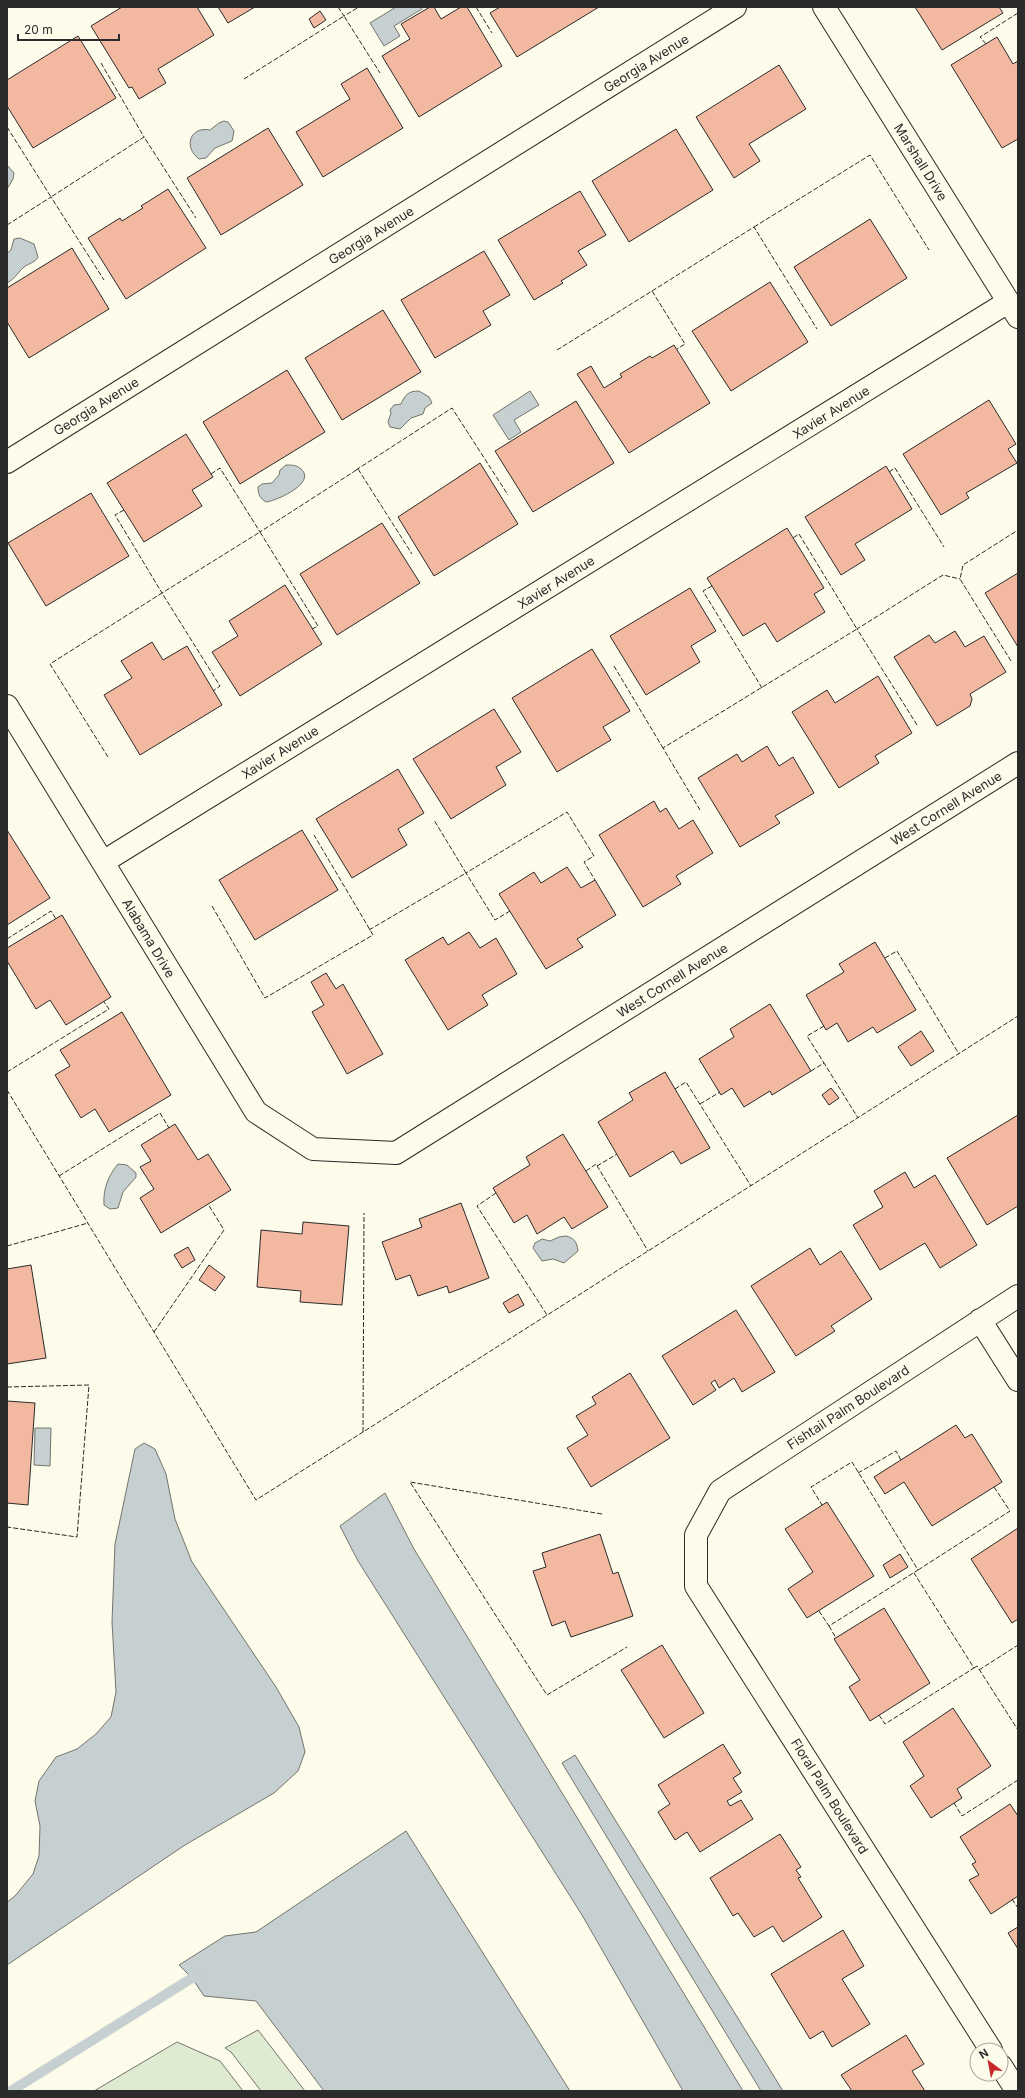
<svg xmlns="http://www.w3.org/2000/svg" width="1025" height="2098" font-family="Inter,sans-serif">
  <rect width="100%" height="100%" fill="#fdfbea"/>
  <!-- green -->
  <path fill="#deebd1" stroke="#74746e" d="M258,2030L305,2091H261L231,2052L225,2048Z
    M177,2042L220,2061L243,2091H94Z"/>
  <!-- water -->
  <path fill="#c7d0d0" stroke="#74746e" d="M396,7H421L422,9L394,26L400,36L384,46L370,23Z
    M224,121L228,122L234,131L232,141L215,148L206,158L199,159C183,147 190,126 210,130L219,123Z
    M7,165L14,173L13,179L7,189Z
    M20,238L34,244L38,257C35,263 29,263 24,267C18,272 15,279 7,283V253L11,250L14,239Z
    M419,391L429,397L432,403L425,408L423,414L411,418L400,429L390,427L388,422L391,413L390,410L394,405L401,404C405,395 408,391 419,391Z
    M530,391L539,405L514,420L521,432L509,440L493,415Z
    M286,465C292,465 297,465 301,469C317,483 276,501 266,502C260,498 258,495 258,487L262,484L272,483L279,475L280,470Z
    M118,1164L127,1165L136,1173V1177L123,1192L118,1208L110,1209L104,1205C103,1189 108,1176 118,1164Z
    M566,1236C574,1238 577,1242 578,1251L564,1263L553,1259L542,1261L533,1248L535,1243L542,1239L550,1241L559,1237Z
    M35,1428H51L50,1466L34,1465Z
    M144,1443L155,1449L166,1474L175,1519L192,1562L276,1687L299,1727L305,1752L298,1771L274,1793L185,1845L7,1965V1902L15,1896L33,1874L39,1856L40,1826L35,1801L39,1781L56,1757L77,1749L96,1734L111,1717L116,1692L112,1622L115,1544L135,1449Z
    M385,1493L414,1549L743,2091H683L582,1915L358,1561L340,1526Z
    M575,1755L783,2091H761L562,1763Z
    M406,1831L570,2091H324L256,2001L204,1996L192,1978L179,1965L225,1936L256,1932Z"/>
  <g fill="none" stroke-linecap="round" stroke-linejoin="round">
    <!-- stream -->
    <path stroke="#c7d0d0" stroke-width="10" d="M11,2091L192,1978L206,1977"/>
  </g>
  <!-- building -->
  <path fill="#f2b8a0" stroke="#2b2b2b" d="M122,7H197L214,35L158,69L166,83L139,99L132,87L129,88L91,26Z
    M218,7H255L228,23Z
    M430,7H434L441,19L461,7H467L502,66L419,117L382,56L410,39L401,24Z
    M500,7H599L517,57L490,13Z
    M915,7H999L1003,13L942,50Z
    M320,11L326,20L314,28L309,19Z
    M78,36L116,98L33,148L7,106V80Z
    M997,37L1013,64L1018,61V139L1002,148L951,65Z
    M779,65L806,109L749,144L760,161L734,178L696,117Z
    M367,68L403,128L323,177L296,132L350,99L341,84Z
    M268,128L303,185L221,235L187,178Z
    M676,129L713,190L629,242L592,181Z
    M168,189L206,248L126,299L88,238L120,218L122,221L143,208L141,206Z
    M580,191L606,235L578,251L587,265L561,281L563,283L534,300L498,240Z
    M870,219L907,278L831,326L794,267Z
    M72,248L109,309L29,358L7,322V288Z
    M484,251L510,295L483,311L491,325L435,358L401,300Z
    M770,282L808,342L731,391L692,331Z
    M383,310L421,372L342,420L305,358Z
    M674,345L710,403L629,453L577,374L591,366L604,388L622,377L620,374L650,356L652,358Z
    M287,370L325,432L240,484L203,422Z
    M989,400L1016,444L1008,449L1017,463L966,493L969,498L941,515L903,454Z
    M576,401L614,463L533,512L495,451Z
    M186,434L213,477L192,490L202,506L144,542L107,483Z
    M480,463L518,524L434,576L398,517Z
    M886,466L912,509L855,544L865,560L841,575L805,517Z
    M91,493L129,556L46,606L8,543Z
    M382,523L420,583L337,635L300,574Z
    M787,528L824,588L814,594L825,612L777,642L765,623L743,636L707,578Z
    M1018,573V647L985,593Z
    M285,585L322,644L240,696L212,652L238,636L229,621Z
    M690,588L716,631L691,646L700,662L646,695L610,636Z
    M955,631L965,647L984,636L1006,672L970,694L972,699L970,706L937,726L894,657L929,635L935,643Z
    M152,642L163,660L187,646L222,705L140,755L104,695L132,678L121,661Z
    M592,649L630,711L603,727L611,740L557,772L512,698Z
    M878,676L912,733L875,756L879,763L839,788L792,712L827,690L835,703Z
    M494,709L521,752L496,767L506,785L451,819L413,759Z
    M767,746L779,766L793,757L814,793L775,816L780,823L740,847L698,778L737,754L742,762Z
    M398,769L424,813L398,829L407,845L352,878L316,819Z
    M654,801L660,812L666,808L679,829L693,820L713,853L676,876L681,884L643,907L599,835Z
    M7,830L50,898L7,925Z
    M302,830L338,890L255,940L219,880Z
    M567,867L581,888L595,880L616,915L577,939L583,947L546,969L499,894L534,872L541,883Z
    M62,915L111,997L66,1025L50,1000L36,1009L7,961V948Z
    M469,932L480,948L496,938L517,974L482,995L488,1005L448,1030L405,960L443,937L448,945Z
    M875,942L916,1010L877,1033L873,1027L848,1042L837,1023L826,1030L806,995L844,972L839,964Z
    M326,973L336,989L343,984L383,1054L347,1074L312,1012L324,1005L311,982Z
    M770,1004L811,1071L772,1095L770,1091L744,1107L732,1088L721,1095L699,1059L734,1037L730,1029Z
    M122,1012L171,1095L109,1132L95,1109L81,1118L55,1075L70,1066L60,1050Z
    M921,1031L934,1051L911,1066L898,1047Z
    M665,1072L710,1148L681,1164L673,1151L630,1177L598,1122L633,1100L629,1093Z
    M831,1088L839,1098L829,1105L822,1095Z
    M1018,1115V1206L987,1225L947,1158Z
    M175,1124L198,1160L208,1154L231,1190L161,1233L140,1198L154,1189L140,1167L151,1161L141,1145Z
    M563,1134L608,1207L572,1229L564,1217L537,1234L527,1215L514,1223L493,1188L530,1165L526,1157Z
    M905,1172L914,1188L935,1175L977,1245L940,1268L925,1243L880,1270L853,1225L883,1207L874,1191Z
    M461,1203L489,1278L449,1293L447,1286L418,1296L410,1275L396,1280L382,1242L422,1227L419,1219Z
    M303,1222L349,1226L342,1305L300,1302L301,1291L257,1287L261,1230L302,1234Z
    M188,1247L195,1260L182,1268L174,1255Z
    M810,1248L820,1265L841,1251L872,1299L831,1326L835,1331L796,1356L751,1286Z
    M31,1265L46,1358L7,1364V1269Z
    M209,1265L225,1277L215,1291L199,1280Z
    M518,1294L524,1305L509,1313L503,1303Z
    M736,1310L775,1372L742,1392L734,1378L719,1388L715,1380L711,1383L716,1390L693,1405L662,1356Z
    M630,1373L670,1438L591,1487L567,1448L588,1435L576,1416L596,1404L592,1397Z
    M7,1401L35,1403L28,1505L7,1503Z
    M956,1425L965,1438L972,1434L1002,1482L932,1526L904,1482L885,1494L874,1477Z
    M827,1502L874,1576L807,1618L788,1589L813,1572L785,1529Z
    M1018,1528V1619L1012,1623L971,1559Z
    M600,1534L613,1574L618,1572L633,1616L571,1637L565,1621L552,1626L533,1571L546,1567L542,1553Z
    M900,1554L908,1567L890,1578L883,1565Z
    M884,1608L930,1683L870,1721L849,1687L860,1680L834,1639Z
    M662,1645L704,1713L664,1738L621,1670Z
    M953,1708L991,1766L957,1789L962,1798L931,1818L910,1786L924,1776L903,1742Z
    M723,1744L741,1773L733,1778L742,1792L727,1801L730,1806L741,1800L753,1819L700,1852L687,1832L675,1840L658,1812L670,1804L658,1785Z
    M1010,1804L1018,1816V1896L991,1914L969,1880L979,1875L972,1864L976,1862L960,1837Z
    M780,1834L801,1867L796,1870L801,1877L798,1878L822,1917L783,1942L773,1926L754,1937L738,1913L733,1916L710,1878Z
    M1018,1927V1949L1008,1933Z
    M843,1930L864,1966L842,1979L870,2024L832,2047L823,2031L810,2039L771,1974Z
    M906,2035L924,2064L912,2071L925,2091H852L841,2075Z"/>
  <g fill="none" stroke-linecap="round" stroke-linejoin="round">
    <!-- minor casing -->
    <g stroke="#2b2b2b" stroke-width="24">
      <path id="minor" d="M824,7L1018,317
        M7,462L735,7
        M7,706L256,1112L313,1149L396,1153L1018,763
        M103,862L1008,302
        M980,1320L1018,1380
        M991,2050L696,1586V1535L720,1491L1018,1296
        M1001,2066L1017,2091"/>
    </g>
    <!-- minor -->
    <use href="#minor" stroke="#fdfbea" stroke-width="22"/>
    <!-- fence -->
    <path stroke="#2b2b2b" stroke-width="1" stroke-dasharray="5 2" stroke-linecap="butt" d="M338,7L344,16L359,7
      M476,7L492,33
      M986,44L980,37L1018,13
      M101,63L144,137
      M244,79L344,16L380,73
      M7,127L51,197L144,137L196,218
      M7,225L51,197L104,280
      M754,227L870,155L929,250
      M652,291L754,227L817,329
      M557,350L652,291L685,344L677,349
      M356,470L452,408L508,495
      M889,472L895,468L944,547
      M211,474L220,468L260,532L358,469L412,554
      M124,510L115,515L162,593L260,532L318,626L312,629
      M712,586L703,591L762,688
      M1011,661L960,579L963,565L1018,530
      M614,666L663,748
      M917,725L857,629L943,575L960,579
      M108,757L50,664L162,593L220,686L213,691
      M700,810L663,748L857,629L799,534L793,538
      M212,906L265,998L373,935L314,835
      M510,911L495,920L466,873L567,812L594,856L584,862L595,880
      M369,930L466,873L434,820
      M7,939L51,911L56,919
      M885,958L897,951L959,1054
      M824,1026L807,1036L824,1063
      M811,1071L824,1063L858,1118
      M7,1072L109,1009L104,1002
      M675,1089L686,1082L751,1186
      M7,1090L256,1500L1018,1016
      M700,1104L720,1092
      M597,1166L617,1154
      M586,1171L596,1164L648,1251
      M59,1176L160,1113L169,1128
      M496,1193L477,1206L547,1315
      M7,1246L88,1223
      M154,1332L224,1230L208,1204
      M7,1387L89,1385L77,1537L7,1527
      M363,1432L364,1213
      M858,1473L896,1451L901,1460
      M602,1514L410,1482L547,1695L627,1647
      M918,1570L1010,1511L994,1487
      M819,1611L829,1626L918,1570L852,1462L811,1487L822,1505
      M829,1626L836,1638
      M974,1668L977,1666L1018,1730
      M979,1670L1018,1645
      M879,1715L885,1724L974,1668L914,1573
      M954,1803L962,1816L1018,1780
      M1012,1899L1018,1908"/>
  </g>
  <g text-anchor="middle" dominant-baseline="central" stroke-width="3" stroke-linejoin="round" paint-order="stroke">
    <!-- street labels -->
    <g font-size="13" fill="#2b2b2b" stroke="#fdfbea">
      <text transform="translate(646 63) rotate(-32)">Georgia Avenue</text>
      <text transform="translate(921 162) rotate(58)">Marshall Drive</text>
      <text transform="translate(371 235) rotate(-32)">Georgia Avenue</text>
      <text transform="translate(96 406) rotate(-32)">Georgia Avenue</text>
      <text transform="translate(831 412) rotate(-32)">Xavier Avenue</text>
      <text transform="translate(556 582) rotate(-32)">Xavier Avenue</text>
      <text transform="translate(280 752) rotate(-32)">Xavier Avenue</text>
      <text transform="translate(946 808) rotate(-32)">West Cornell Avenue</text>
      <text transform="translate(149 938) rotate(59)">Alabama Drive</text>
      <text transform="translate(672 980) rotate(-32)">West Cornell Avenue</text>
      <text transform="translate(848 1407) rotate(-33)">Fishtail Palm Boulevard</text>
      <text transform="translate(830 1796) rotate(58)">Floral Palm Boulevard</text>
    </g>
  </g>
  <!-- border -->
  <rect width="1025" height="2098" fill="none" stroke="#2b2b2b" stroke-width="16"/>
  <!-- north arrow -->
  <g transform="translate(989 2062) rotate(328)"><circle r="19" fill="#fdfbea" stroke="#a9a89e"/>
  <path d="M0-3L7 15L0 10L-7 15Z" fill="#c62828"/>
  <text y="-6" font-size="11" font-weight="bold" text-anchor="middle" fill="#2b2b2b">N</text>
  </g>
  <!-- scale -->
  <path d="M18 34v6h101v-6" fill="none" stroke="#2b2b2b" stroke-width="2"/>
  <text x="24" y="34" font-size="12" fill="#2b2b2b" stroke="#fdfbea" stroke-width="3" paint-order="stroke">20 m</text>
</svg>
